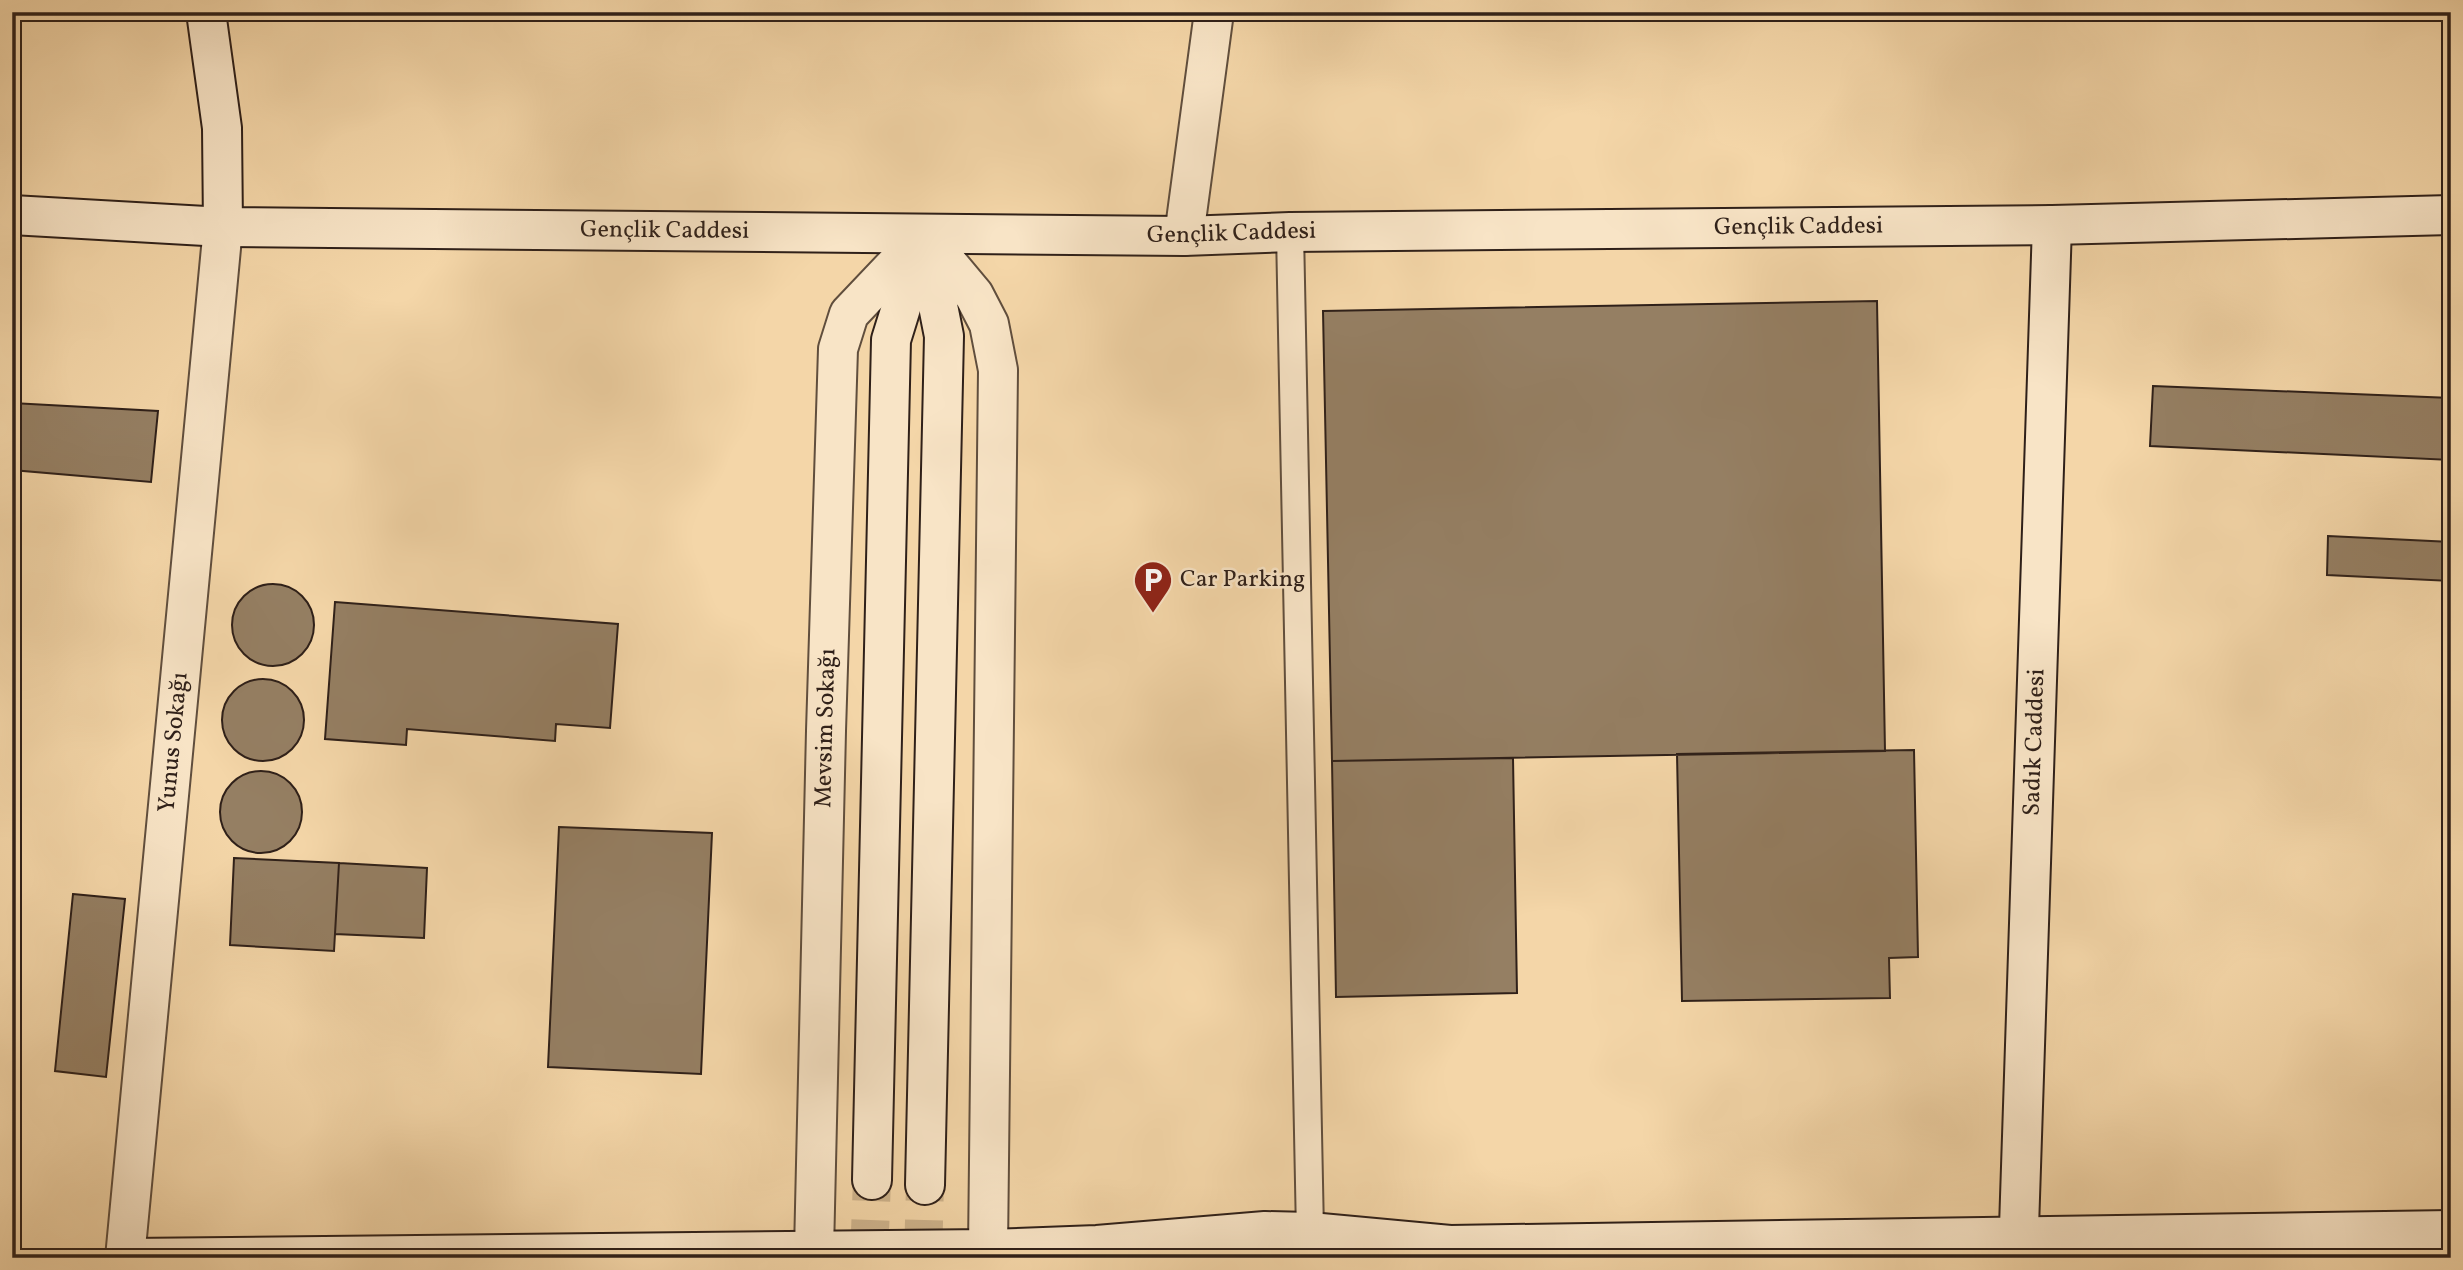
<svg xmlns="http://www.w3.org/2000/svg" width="2463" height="1270" font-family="Vollkorn,serif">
  <rect width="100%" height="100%" fill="#f4d6a8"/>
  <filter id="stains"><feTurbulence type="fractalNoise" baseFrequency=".00286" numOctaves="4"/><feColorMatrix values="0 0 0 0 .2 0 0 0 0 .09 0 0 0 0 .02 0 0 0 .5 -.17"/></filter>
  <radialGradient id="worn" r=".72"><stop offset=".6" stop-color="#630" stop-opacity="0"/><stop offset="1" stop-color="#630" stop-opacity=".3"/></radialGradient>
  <!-- building -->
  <path fill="#957f63" stroke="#2f2019" stroke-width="2" d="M1877,301L1885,751L1332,761L1323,311Z
    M2153,386L2451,398V460L2150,446Z
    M12,403L158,411L151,482L12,470Z
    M2328,536L2451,542V581L2327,575Z
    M232 625a41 41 0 1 1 82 0a41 41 0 1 1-82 0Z
    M335,602L618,624L610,728L556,724L555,741L407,729L406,745L325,739Z
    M222 720a41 41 0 1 1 82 0a41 41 0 1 1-82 0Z
    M1914,750L1918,957L1889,958L1890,998L1682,1001L1677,754Z
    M1513,758L1517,993L1336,997L1332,761Z
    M220 812a41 41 0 1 1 82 0a41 41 0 1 1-82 0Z
    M559,827L712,833L701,1074L548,1067Z
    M234,858L339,863L334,951L230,945Z
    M339,863L427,868L424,938L335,934Z
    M73,894L125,899L106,1077L55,1071Z"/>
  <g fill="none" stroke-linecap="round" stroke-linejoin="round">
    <!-- secondary-tunnel -->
    <path stroke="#cdb28b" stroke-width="38" stroke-dasharray="38 19" stroke-linecap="butt" d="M869,1258L872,1180
      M923,1258L925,1185"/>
    <!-- lane casing -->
    <g stroke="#604e3d" stroke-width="30">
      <path id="lane" d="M1290,232L1310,1232"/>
    </g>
    <!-- street casing -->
    <g stroke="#604e3d" stroke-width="42">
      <g id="street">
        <path d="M1184,236L1214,12"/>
        <path id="s1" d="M814,1251L826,731L838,349L849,314L924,235L974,295L989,324L998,370L988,1249"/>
        <path id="s2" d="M125,1258L223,227"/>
      </g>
    </g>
    <!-- secondary casing -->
    <g stroke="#2f2019" stroke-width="42">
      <g id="secondary">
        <path d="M206,12L222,128L223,227"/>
        <path id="s3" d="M12,215L223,227L1184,236L1290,232L2052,225L2451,215"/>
        <path d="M924,235L944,336L925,1185"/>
        <path d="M872,1180L891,340L922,240"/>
        <path d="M128,1258L988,1249L1097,1245L1265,1231L1310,1232L1450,1245L2451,1230"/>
        <path id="s4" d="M2018,1258L2052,225"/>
      </g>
    </g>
    <!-- lane -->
    <use href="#lane" stroke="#f8e4c6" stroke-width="26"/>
    <!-- street -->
    <use href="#street" stroke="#f8e4c6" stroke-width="38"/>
    <!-- secondary -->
    <use href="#secondary" stroke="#f8e4c6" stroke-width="38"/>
  </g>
  <!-- icons -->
  <defs>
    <g id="parking-pin" transform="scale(2.0125)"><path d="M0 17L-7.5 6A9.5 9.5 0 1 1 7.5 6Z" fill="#8f2418" stroke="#f8e4c6"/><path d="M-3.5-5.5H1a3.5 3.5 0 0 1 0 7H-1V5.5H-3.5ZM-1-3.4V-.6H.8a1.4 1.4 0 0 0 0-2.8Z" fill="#fff"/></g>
  </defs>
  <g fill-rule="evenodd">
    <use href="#parking-pin" x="1153" y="580"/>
  </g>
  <g text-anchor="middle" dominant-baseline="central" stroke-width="5" stroke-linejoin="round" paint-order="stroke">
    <!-- street labels -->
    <g font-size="24" fill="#2f2019" stroke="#f8e4c6">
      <text stroke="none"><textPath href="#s3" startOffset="1787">Gençlik Caddesi</textPath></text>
      <text stroke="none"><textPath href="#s3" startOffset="653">Gençlik Caddesi</textPath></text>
      <text stroke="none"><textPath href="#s3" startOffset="1220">Gençlik Caddesi</textPath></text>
      <text stroke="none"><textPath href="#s1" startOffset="523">Mevsim Sokağı</textPath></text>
      <text stroke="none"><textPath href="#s4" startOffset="516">Sadık Caddesi</textPath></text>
      <text stroke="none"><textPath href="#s2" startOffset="518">Yunus Sokağı</textPath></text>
    </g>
    <!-- poi labels -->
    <g font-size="24" fill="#2f2019" stroke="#f8e4c6" text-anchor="start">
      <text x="1180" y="580">Car Parking</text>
    </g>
  </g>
  <!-- margin -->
  <rect width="2463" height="1270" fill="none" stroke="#f4d6a8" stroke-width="42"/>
  <rect x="14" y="14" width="2435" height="1242" fill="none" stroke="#2f2019" stroke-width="3.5"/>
  <rect x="21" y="21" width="2421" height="1228" fill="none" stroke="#2f2019" stroke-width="2"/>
  <rect width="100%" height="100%" filter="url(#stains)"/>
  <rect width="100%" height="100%" fill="url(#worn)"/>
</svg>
